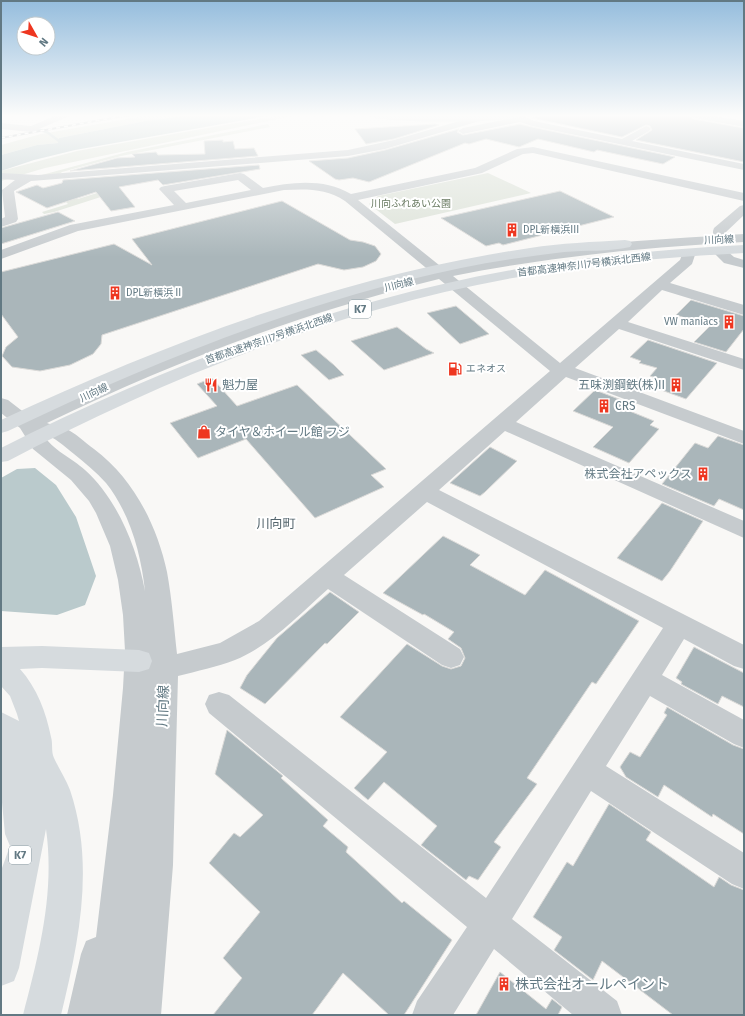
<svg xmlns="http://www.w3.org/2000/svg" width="745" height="1016" font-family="'Fira Sans','Noto Sans JP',sans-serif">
  <rect width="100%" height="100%" fill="#f9f8f6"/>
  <!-- green -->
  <path fill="#dbe1d7" d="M150,115H190L145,121L59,138L58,143L37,145L1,155V145L41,134Z
    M282,115H297L97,157L45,168L1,181V171L77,151Z
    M268,124L270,127L121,156L62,172L58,175L38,176L127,152Z
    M488,173L531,193L395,224L369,204L378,196Z
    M79,185L92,189L101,190L102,187L107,186L116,189L104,193L107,195L54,212L44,214L42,212L68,204L60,196L51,192L54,191C63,195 70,195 78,199L97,193L92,190L88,191L83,189L85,188Z"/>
  <!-- water -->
  <path fill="#bacacc" d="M190,115H273L75,150L34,160L1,171V155L37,145L58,143L59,138L145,121Z
    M35,468L56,485L76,517L96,576L85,605L57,615L1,611V478L17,469Z"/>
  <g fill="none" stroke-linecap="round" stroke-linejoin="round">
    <!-- stream -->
    <path stroke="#bacacc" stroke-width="2.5" d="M32,128L47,132L63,144"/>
  </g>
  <!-- building -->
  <path fill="#aab6ba" stroke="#dbdad8" d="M547,115H688L694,119L744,128V162L636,140L652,130L650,126L646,125L622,137L532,118Z
    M435,124L439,125L394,139L366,144L355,129Z
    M520,124L532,127L675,157L663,164L597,150L594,152L538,139L519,147L486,139L469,144L465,143L369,182L353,178L339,180L335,179L309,161L348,158L385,150L459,129L457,132L463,135Z
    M223,140V142L233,141L235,149L254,148L258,156L70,171L117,158L135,157L132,154L156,152L158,155L205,154L204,141Z
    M259,165L260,169L163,185L158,180L119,187L135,207L111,211L96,192L47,208L16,192L37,185L43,188L62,183L63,180Z
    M560,191L614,217L503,245L499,243L486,246L441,218Z
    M282,201L350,240L363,242L375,246L381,254L376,261L363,267L344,270L318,264L102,335L101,344L93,354L70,365L40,371L12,367L2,356L6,347L18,337L1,314V272L114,244L152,265L132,239Z
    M58,212L75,221L1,244V228Z
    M691,300L744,316V329L726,352L694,342L710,326L676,315Z
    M456,306L489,334L460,344L427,313Z
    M397,327L426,349L434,353L384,370L351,341Z
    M648,340L717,363L686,399L653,387L660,379L650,376L657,368L639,363L641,361L630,357Z
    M316,350L334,365L344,375L329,380L301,355Z
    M212,378L237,406L297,385L386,469L371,475L384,487L315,518L246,439L198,458L170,423L217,406L197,384Z
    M595,390L632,404L627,410L654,421L650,425L659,429L629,463L593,447L613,427L573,411Z
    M718,436L744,445V510L719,499L714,506L662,484L695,443L708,448Z
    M490,447L517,461L485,492L480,496L450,483Z
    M662,503L703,521L670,571L662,581L617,558Z
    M443,536L480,555L470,565L525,595L545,570L639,621L596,684L592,682L527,778L537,784L494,842L501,847L478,880L469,876L466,880L421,845L437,826L384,782L368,800L354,788L387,752L340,717L407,644L442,666L451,669L461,666L465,658L461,648L448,639L454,632L424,614L423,615L383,593Z
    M330,592L359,612L327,644L325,643L265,704L240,688L247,675L277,638Z
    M694,647L744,673V707L722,696L718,704L681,684L682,682L676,678Z
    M667,707L733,745L744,749V834L713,814L712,817L664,785L658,797L626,777L620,767L630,752L640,757L667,715L664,713Z
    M227,730L283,776L281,778L328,820L323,826L348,847L346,852L402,903L404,901L452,940L404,1015H389L343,973L312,1015H213L242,978L223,958L260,912L209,863L234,833L240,837L263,815L215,774Z
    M609,804L651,832L646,840L714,887L719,877L731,885L744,890V1015H673L602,961L593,980L554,950L562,937L533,917L567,862L573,866Z
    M500,972L546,1009L552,999L562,1007L558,1015H476Z"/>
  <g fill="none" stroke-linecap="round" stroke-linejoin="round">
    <!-- minor -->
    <path fill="#c6cbce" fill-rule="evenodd" d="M57,115H69L67,117L32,132L1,129V123L31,126Z
      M480,115L485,118L483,120L385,149L348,156L31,181L14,191L18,219L16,222L1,227V219L5,217L2,190L15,180L1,179V173L38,175L348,150L394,140Z
      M511,115H521L534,121L622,139L646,126L649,127L651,129L649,131L632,141L744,164V170L532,126L520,122L463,134L458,131L463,128L513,118Z
      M689,115H708L744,121V127L694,118Z
      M533,147L744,193V201L533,153L523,154L482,173L358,200L444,269C532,249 623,241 713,236V231L714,228L740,206L744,205V215L726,232V235L744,234V242C646,247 549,257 453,276L560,363L680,260L683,252L688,251L693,252L695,255L692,264L670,283L744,305V315L662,290L628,322L744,359V370L619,329L575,368L744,431V444L566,377L516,422L744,521V538L505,431L439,490L744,645V669L734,666L684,639L662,675L744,720V748L734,744L650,696L606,766L744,853V889L732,884L591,791L512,919L617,1001L622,1015H573L494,949L453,1015H412L417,1001L467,927L209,713L205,704L209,695L219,692L229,695L486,898L663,628L427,502L344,575L460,649L464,657L460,665L451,668L442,665L328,589C299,615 271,645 235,660C217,667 197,671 178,676L173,865L161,1015H67L81,954L86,941L96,937L113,795L123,688L125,651L123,615L118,580L110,546L96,513L89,501L71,480L33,449L20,428L1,413V398L8,400L30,417C161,355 290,306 431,272L345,201C326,188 306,189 284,190L78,231L1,259V250L70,225L174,205L159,189L161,187L165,186L240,173L244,174L263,188C292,182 324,178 351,194L475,168L517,149ZM238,180L251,190L186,203L174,191ZM439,279L550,371L259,621L220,643L177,654C174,627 172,599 167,572C157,525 133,478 94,449C85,443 75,432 64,428C59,425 52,425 47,423C174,362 301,313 439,279ZM43,434C55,437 64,446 74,454C85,463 96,472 106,483C130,513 141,554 145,591C137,548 118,500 85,470C72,458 52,450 43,434Z
      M721,249L726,250L734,257L744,260V268L724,263L714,253L716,250Z"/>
    <!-- major -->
    <path fill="#d6dbde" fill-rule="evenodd" d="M366,115H524C515,124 375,124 366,115Z"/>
    <!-- highway -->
    <path fill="#d6dbde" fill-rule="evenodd" d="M625,240L630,241L632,244L630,247C609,252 586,250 564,252C530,256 495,261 461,268C302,301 153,362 8,431L1,433V420C170,341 345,275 530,248C561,243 593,242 625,240Z
      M744,245V253C670,257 597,263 524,276C342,307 171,376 8,461L1,462V448C169,364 338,300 523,268C596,255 670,249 744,245Z
      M42,646L139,650L149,653L152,661L149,669L139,672L42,668L20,669C37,688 46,712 51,737C53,743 51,752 54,758C59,769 66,779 70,790C95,864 79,942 61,1015H23C39,954 55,893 46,829L19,968L14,981L1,986V881L2,868L10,846L5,834L1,792V712L19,721L17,714L10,696L1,686V647Z"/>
    <!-- rail casing -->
    <g stroke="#a4adb1" stroke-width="2">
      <path id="rail" d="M1,138L129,115"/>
    </g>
    <!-- rail -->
    <use href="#rail" stroke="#fff" stroke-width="1.5" stroke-dasharray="4" stroke-linecap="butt"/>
  </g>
  <!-- sky -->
  <linearGradient id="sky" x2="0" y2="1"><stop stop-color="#95bddd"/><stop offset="0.45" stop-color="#fcfcfb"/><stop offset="1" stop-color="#fcfcfb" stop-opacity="0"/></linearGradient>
  <rect width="745" height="257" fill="url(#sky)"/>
  <!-- icons -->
  <defs>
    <g id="building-bare" transform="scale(1.08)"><path d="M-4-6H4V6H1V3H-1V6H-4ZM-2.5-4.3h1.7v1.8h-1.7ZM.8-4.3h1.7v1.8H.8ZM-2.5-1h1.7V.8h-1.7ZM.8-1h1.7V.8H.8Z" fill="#ee3620" stroke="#fff" stroke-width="2.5" paint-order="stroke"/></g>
    <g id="fuel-bare" transform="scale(1.08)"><path d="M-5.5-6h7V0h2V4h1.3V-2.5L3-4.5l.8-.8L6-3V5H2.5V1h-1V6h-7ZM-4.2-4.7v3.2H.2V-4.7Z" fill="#ee3620" stroke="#fff" stroke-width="2.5" paint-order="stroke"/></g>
    <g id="restaurant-bare" transform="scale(1.08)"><path d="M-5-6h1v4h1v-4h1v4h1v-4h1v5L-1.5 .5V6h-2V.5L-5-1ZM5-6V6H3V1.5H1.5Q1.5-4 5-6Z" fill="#ee3620" stroke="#fff" stroke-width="2.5" paint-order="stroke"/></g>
    <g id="shop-bare" transform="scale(1.08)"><path d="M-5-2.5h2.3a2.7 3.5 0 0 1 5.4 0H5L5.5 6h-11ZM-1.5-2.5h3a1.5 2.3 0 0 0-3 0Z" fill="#ee3620" stroke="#fff" stroke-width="2.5" paint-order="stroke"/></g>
  </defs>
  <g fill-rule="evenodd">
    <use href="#building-bare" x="512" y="230"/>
    <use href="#building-bare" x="115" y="293"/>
    <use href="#building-bare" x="729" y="322"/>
    <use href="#fuel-bare" x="455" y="369"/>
    <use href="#restaurant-bare" x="211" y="385"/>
    <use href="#building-bare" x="676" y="385"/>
    <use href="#building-bare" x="604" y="406"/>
    <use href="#shop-bare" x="204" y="432"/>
    <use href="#building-bare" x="703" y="474"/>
    <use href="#building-bare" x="504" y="984"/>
  </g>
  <g text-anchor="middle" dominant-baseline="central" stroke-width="4" stroke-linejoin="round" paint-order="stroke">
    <!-- far-park labels -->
    <g font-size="10" fill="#697a61" stroke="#fff">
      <text x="411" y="204">川向ふれあい公園</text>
    </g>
    <!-- far-poi labels -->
    <g font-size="10" fill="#627983" stroke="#fff" text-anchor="start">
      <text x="523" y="230">DPL新横浜III</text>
      <text x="126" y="293">DPL新横浜Ⅱ</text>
      <text x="718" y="322" text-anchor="end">VW maniacs</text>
      <text x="466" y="369">エネオス</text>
    </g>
    <!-- far-street labels -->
    <g font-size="10" fill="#627983" stroke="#fff">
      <text transform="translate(719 240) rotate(-3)">川向線</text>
      <text transform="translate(584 265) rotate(-7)">首都高速神奈川7号横浜北西線</text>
      <text transform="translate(399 285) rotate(-14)">川向線</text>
      <text transform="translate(269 339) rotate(-19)">首都高速神奈川7号横浜北西線</text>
      <text transform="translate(94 393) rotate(-25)">川向線</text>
    </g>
    <!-- shield labels -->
    <g fill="#fff" stroke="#91a1a8" stroke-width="1">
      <rect x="349" y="300" width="22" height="18" rx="3"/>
      <rect x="9" y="846" width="22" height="18" rx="3"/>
    </g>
    <g font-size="11" font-weight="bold" fill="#627983">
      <text x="360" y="309">K7</text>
      <text x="20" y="855">K7</text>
    </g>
    <!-- poi labels -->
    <g font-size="12" fill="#627983" stroke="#fff" text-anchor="start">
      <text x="222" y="385">魁力屋</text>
      <text x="665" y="385" text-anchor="end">五味渕鋼鉄(株)II</text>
      <text x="615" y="406">CRS</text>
      <text x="215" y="432">タイヤ＆ホイール館 フジ</text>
      <text x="692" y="474" text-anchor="end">株式会社アペックス</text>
    </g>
    <!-- neighbourhood labels -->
    <g font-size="13" fill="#54656d" stroke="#fff">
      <text x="276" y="523">川向町</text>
    </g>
    <!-- near-street labels -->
    <g font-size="14" fill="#627983" stroke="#fff">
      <text transform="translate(163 706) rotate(-87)">川向線</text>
    </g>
    <!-- near-poi labels -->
    <g font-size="14" fill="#627983" stroke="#fff" text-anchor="start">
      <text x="515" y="984">株式会社オールペイント</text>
    </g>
  </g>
  <!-- border -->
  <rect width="745" height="1016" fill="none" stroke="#627983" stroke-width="4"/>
  <!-- north arrow -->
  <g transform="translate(36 36) rotate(129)"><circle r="19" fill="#ffffff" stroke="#c0c9cd"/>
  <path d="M0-3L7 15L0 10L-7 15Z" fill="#ee3620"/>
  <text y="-6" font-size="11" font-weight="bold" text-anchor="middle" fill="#627983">N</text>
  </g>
</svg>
